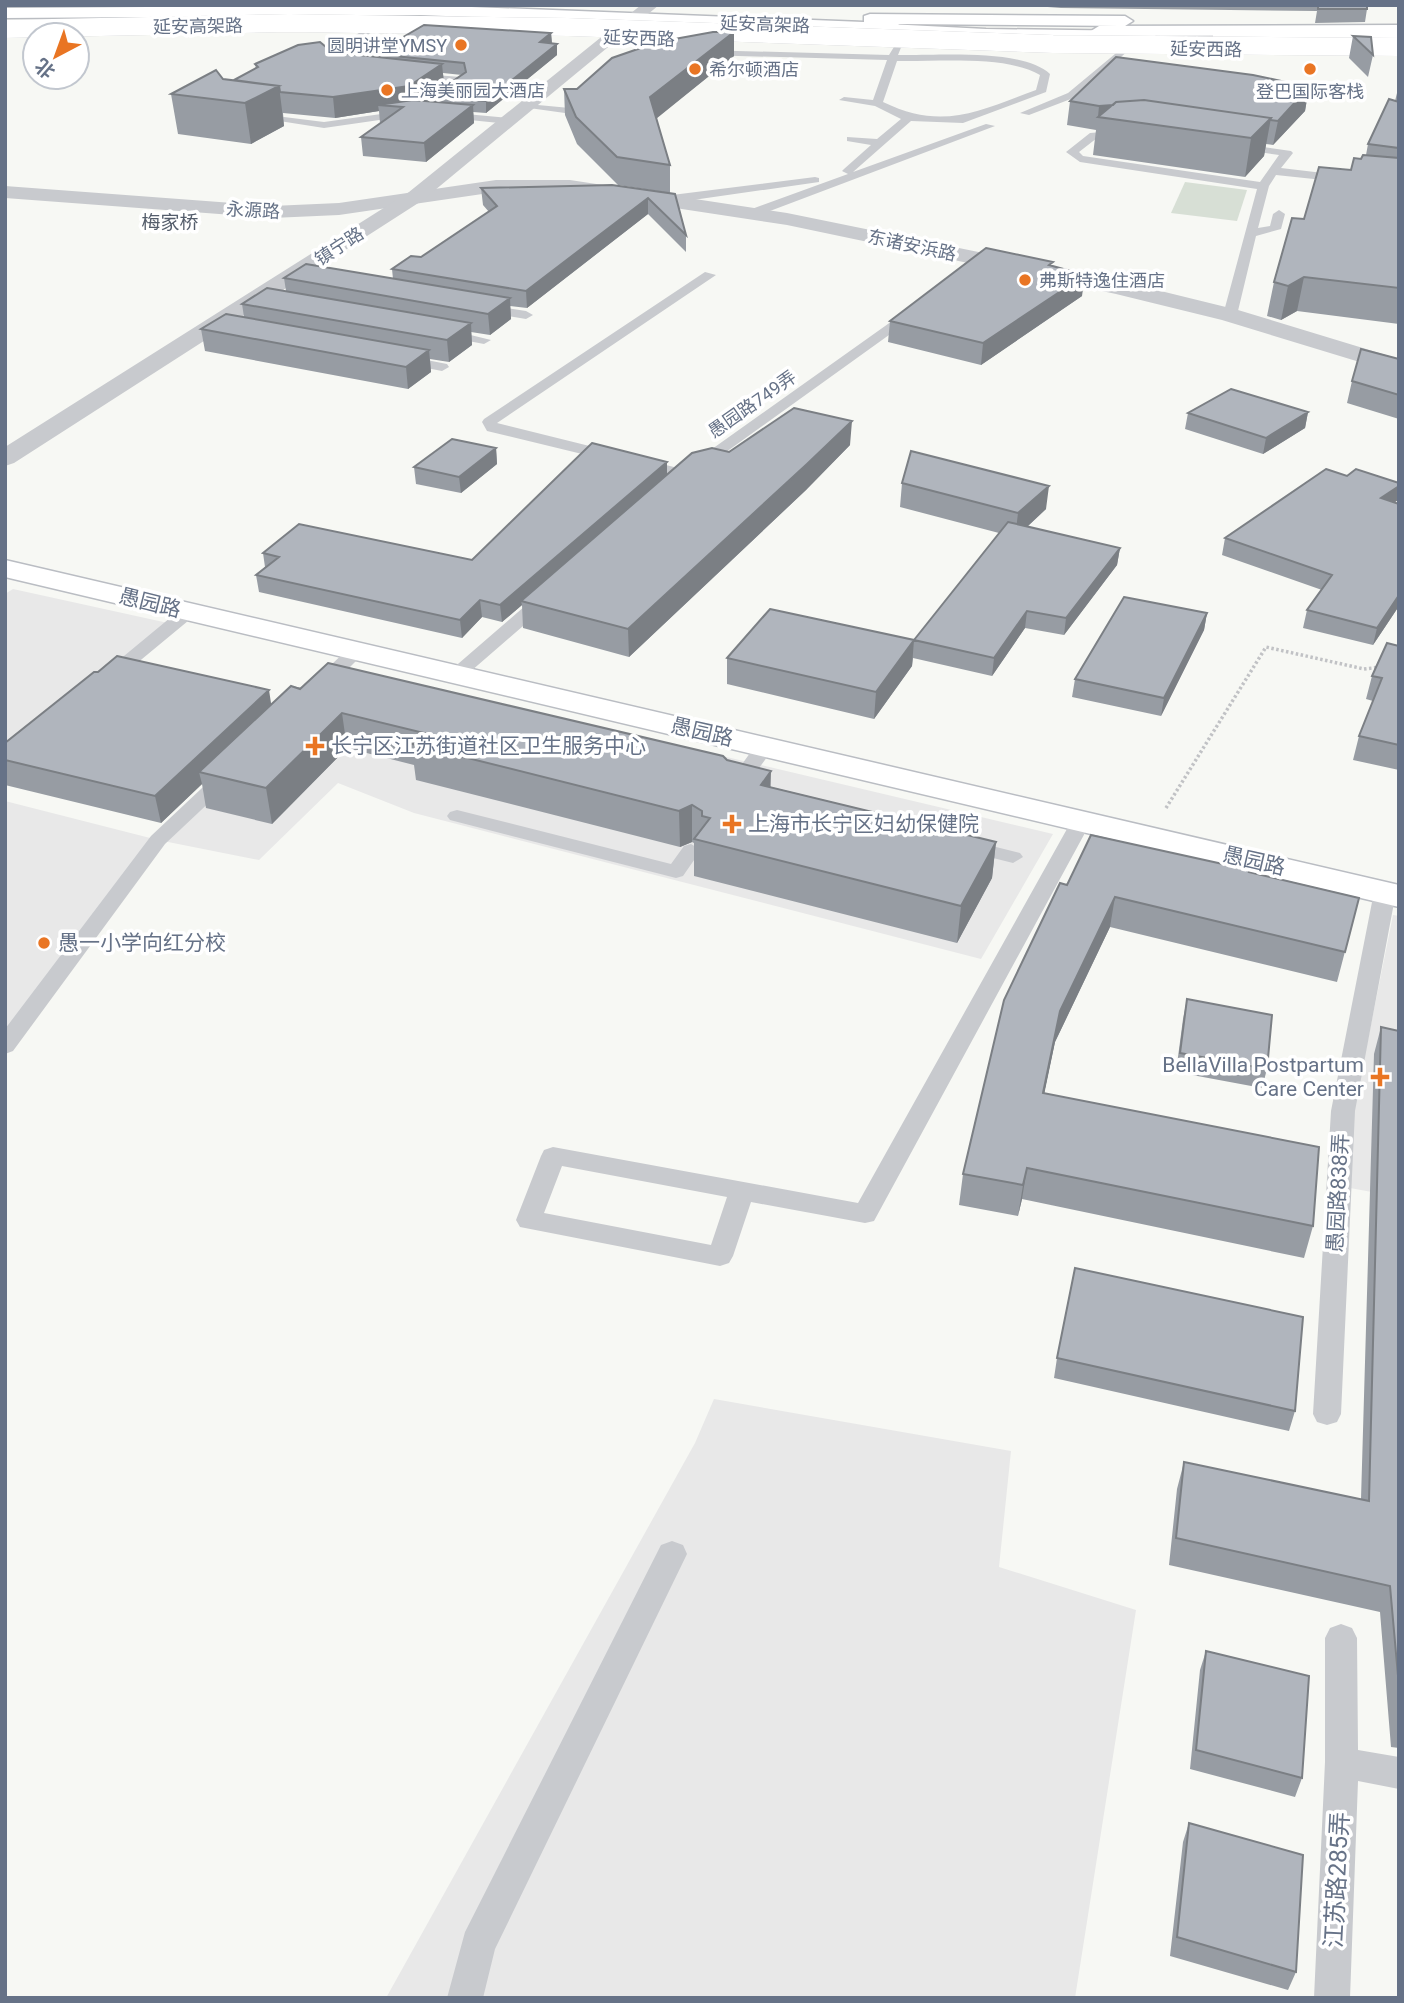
<svg xmlns="http://www.w3.org/2000/svg" width="1404" height="2003" font-family="Roboto,'Noto Sans SC',sans-serif">
  <rect width="100%" height="100%" fill="#f7f8f4"/>
  <!-- built -->
  <path fill="#e8e8e8" d="M13,589L168,623L5,754V594Z
    M341,666L1053,834L981,959L414,813L338,783L259,860L158,840L5,1046V801L158,840Z
    M1393,915L1399,916V1197L1350,1188L1354,1109Z
    M714,1399L1011,1451L999,1567L1136,1610L1075,1998H386L695,1443Z"/>
  <!-- green -->
  <path fill="#d7dfd5" d="M1185,182L1247,190L1237,221L1171,213Z"/>
  <g fill="none" stroke-linecap="round" stroke-linejoin="round">
    <!-- secondary casing -->
    <g stroke="#babdc3" stroke-width="3">
      <path id="secondary" d="M5,560L1399,885V907L5,577Z"/>
    </g>
    <!-- primary casing -->
    <g stroke="#babdc2" stroke-width="3">
      <path id="primary" d="M420,5L864,22V16L870,14L1125,16L1133,21L1125,26L898,24L903,28L895,33L420,15L5,18V8Z
        M1399,25V35L1099,36L1091,31L1099,26Z"/>
    </g>
    <!-- trunk casing -->
    <g stroke="#babcc0" stroke-width="3">
      <path id="trunk" d="M849,22L986,29L1148,31L1156,36L1148,41L986,39L843,30L841,27Z
        M1219,32H1399V42L1213,40V34Z"/>
    </g>
    <!-- path -->
    <path stroke="#c1c2c5" stroke-width="3.5" stroke-dasharray="2.5 2.5" stroke-linecap="butt" d="M1166,808L1266,647L1364,669L1381,667"/>
    <!-- service -->
    <path fill="#c8cace" fill-rule="evenodd" d="M367,28L375,30L336,55L355,62V66L323,55Z
      M897,42L902,45L898,55C937,56 1022,48 1050,74L1046,92L963,123L911,121L853,172L986,124L995,126L757,216H749V210L848,174L842,171L844,169L871,145L847,141V137L877,139L901,119L875,106L839,100L844,97L873,100L887,60L704,55L701,50L889,55ZM897,61C936,62 1007,55 1040,75L1036,90C978,111 943,131 883,102Z
      M1127,44L1130,49L1076,97L1029,115L1020,113L1068,93Z
      M408,73L461,77L466,80L440,97L435,94L436,92L451,82L412,78Z
      M584,95L593,97L572,114L522,107L527,104L570,108Z
      M410,110L415,113L414,115L324,128L248,116L253,113L324,122Z
      M444,112L509,118L514,121L509,124L440,117V113Z
      M1126,130L1130,131V135L1097,138L1079,152L1083,156L1260,182L1279,155L1232,148V144L1236,143L1291,151L1293,153L1281,168L1399,182V188L1276,175L1269,186L1258,228L1270,226L1273,214L1279,210L1285,214L1281,229L1256,236L1237,315L1230,319L1223,315L1257,189L1080,162L1066,152L1090,133Z
      M815,177L819,178V182L672,203L666,199L672,195Z
      M705,272L716,275L497,423L690,471V477L685,479L487,431L482,422L484,419Z
      M481,304L526,311L533,315L526,319L476,311V305Z
      M909,309L921,312L701,470H691V464Z
      M442,328L491,340L484,344L437,335L435,332Z
      M401,355L447,364L449,367L442,371L396,362L394,359Z
      M546,592L552,593L555,597L552,601L463,678H451L448,674L451,670L540,593Z
      M188,607L194,608L197,612L194,616L113,683H101L98,679L101,675L182,608Z
      M356,646L362,647L365,651L362,655L326,691H312L310,687L312,683L350,647Z
      M765,740L775,746L741,793H727L724,789L727,785L758,742Z
      M226,770L233,772L236,776L233,780L165,844L13,1051L5,1054V1029L151,836L219,772Z
      M457,810L671,864L684,846L691,844L701,850L683,876L676,878L450,820L447,816L450,812Z
      M1082,814L1092,820L874,1221L865,1223L751,1202L733,1256L729,1263L720,1266L520,1227L516,1220L541,1156L544,1150L553,1147L858,1203L1072,820ZM562,1166L727,1197L711,1245L544,1213Z
      M964,839L1020,853L1023,857L1013,863L957,849L954,845L957,841Z
      M1385,886L1396,892L1355,1111L1341,1414L1337,1422L1327,1425L1317,1422L1313,1414L1331,1111L1374,892Z
      M672,1541L683,1545L687,1554L495,1949L483,1998H447L465,1932L661,1545Z
      M1341,1624L1352,1628L1357,1638L1358,1750L1399,1757V1789L1358,1781L1350,1998H1314L1325,1762V1638L1330,1628Z"/>
    <!-- minor -->
    <path fill="#c8cace" fill-rule="evenodd" d="M496,180H570L787,213L1116,280L1238,310L1399,359V374L1222,320L1116,294L787,225L570,192H496L339,215L272,218L5,198V186L272,206L339,203Z"/>
    <!-- tertiary -->
    <path fill="#c8cace" fill-rule="evenodd" d="M641,5H659L423,200L14,463L5,466V447L409,192Z"/>
    <!-- secondary -->
    <use href="#secondary" fill="#fff" fill-rule="evenodd"/>
    <!-- primary -->
    <use href="#primary" fill="#fff" fill-rule="evenodd"/>
    <!-- trunk -->
    <use href="#trunk" fill="#fff" fill-rule="evenodd"/>
    <!-- trunk-bridge casing -->
    <g stroke="#babcc0" stroke-width="18" stroke-linecap="butt">
      <path id="trunk-bridge" d="M5,29L289,23L568,27L1053,44L1399,47"/>
    </g>
    <!-- trunk-bridge -->
    <use href="#trunk-bridge" stroke="#fff" stroke-width="18"/>
  </g>
  <!-- wall -->
  <path fill="#979ca3" fill-rule="evenodd" d="M1021,5H1367V9L1365,22L1315,23L1317,11L1061,8Z
    M734,32V56L656,118L670,165V193L618,185L577,144L565,115L564,89H577Z
    M551,33L552,43L557,44V55L486,113L473,112L474,123L426,162L363,156L361,137L381,123H380L379,111L335,118L283,113L284,126L251,144L178,134L171,94L223,79L234,80L256,68L255,64L332,52L374,57V54ZM443,73L462,75L431,96L432,101L420,100L444,84Z
    M1353,36L1373,55L1368,77L1349,58Z
    M1399,85V324L1297,311L1281,320L1267,316L1274,282L1304,219L1366,155L1368,144L1395,101Z
    M1309,87L1305,111L1273,145L1266,144L1264,156L1245,177L1093,155L1096,130L1067,125L1070,101Z
    M481,188L675,194L686,235V252L648,214L527,308L510,306L511,319L490,335L471,332L472,345L449,362L430,359L431,372L408,389L205,351L201,329L244,317L242,304L286,291L284,278L393,279L392,269L421,257L489,212L483,205Z
    M1052,266L1082,296L981,365L888,342L890,321Z
    M1399,359V419L1347,403L1352,381Z
    M1308,412L1305,428L1263,454L1185,429L1188,413Z
    M850,445L806,490L629,657L523,628L522,605L502,622L482,617L462,638L259,592L256,575L265,567L263,553L472,560L667,462V475L729,452Z
    M496,448L497,464L461,493L416,484L414,467Z
    M1347,476L1399,483V496L1398,500L1394,502L1399,504V606L1373,645L1303,628L1307,610L1322,590L1222,555L1225,538Z
    M902,483L1046,509L1027,527L1120,548L1117,565L1064,635L1025,628L992,676L913,658L912,666L874,719L727,684V658L914,640L999,533L900,507Z
    M1207,613L1204,630L1161,716L1072,697L1075,679Z
    M1399,646V770L1353,760L1359,736L1373,701L1366,699L1372,676Z
    M291,686L727,760L771,787L996,842L992,878L957,943L694,876V843L692,842L680,847L416,780L414,765L347,748L272,824L206,808L202,784L161,823L5,785V743L271,705Z
    M1249,872L1359,898L1337,982L1110,927L1055,1042L1044,1093L1313,1226L1304,1258L1022,1199L1018,1216L959,1205L963,1174L1067,885Z
    M1187,999L1267,1069L1262,1088L1176,1072L1183,1019Z
    M1381,1027L1399,1031V1748L1391,1747L1380,1612L1169,1565L1177,1489L1184,1462L1361,1499L1374,1054Z
    M1057,1358L1295,1411L1289,1431L1054,1378Z
    M1206,1651L1302,1778L1295,1797L1190,1769L1200,1670Z
    M1189,1823L1296,1972L1288,1990L1170,1956L1183,1842Z"/>
  <!-- shaded-wall -->
  <path fill="#7b7f84" d="M734,32V56L651,123L650,97Z
    M551,33L552,45L540,42Z
    M557,44V55L486,113V101Z
    M442,64L444,84L411,106L378,105L379,111L335,118L333,97Z
    M279,86L284,126L251,144L245,103Z
    M1309,87L1305,111L1273,145L1278,121Z
    M1143,103L1098,117L1099,106Z
    M473,105L474,123L426,162L424,143Z
    M1271,118L1264,156L1245,177L1251,138Z
    M648,198V214L527,308L526,291Z
    M1085,275L1082,296L981,365L983,343Z
    M1304,277L1297,311L1281,320L1288,286Z
    M510,298L511,319L490,335L488,314Z
    M471,323L472,345L449,362L447,340Z
    M429,350L431,372L408,389L406,367Z
    M1308,412L1305,428L1263,454L1266,438Z
    M852,421L850,445L806,490L629,657L628,629Z
    M496,448L497,464L461,493L459,477Z
    M667,462V478L521,601L522,605L502,622L500,605Z
    M1049,486L1046,509L1015,538L1018,513Z
    M1399,486L1398,500L1377,515L1381,498Z
    M1120,548L1117,565L1064,635L1066,618Z
    M1399,595V606L1373,645L1377,628Z
    M480,600L482,617L462,638L460,620Z
    M1027,611L1025,628L992,676L994,658Z
    M1207,613L1204,630L1161,716L1164,698Z
    M914,640L912,666L874,719L876,692Z
    M269,690L273,716L199,772L202,784L161,823L155,796Z
    M342,713L347,748L272,824L266,788Z
    M771,771L770,807L761,785Z
    M692,805V842L680,847L679,811Z
    M996,842L992,878L957,943L961,906Z
    M1115,897L1110,927L1055,1042L1038,1124L1043,1093L1060,1011Z
    M1027,1168L1022,1199L1018,1216L1023,1185Z"/>
  <!-- building -->
  <path fill="#b0b5bd" stroke="#7b7f84" stroke-width="2" d="M1318,5H1367V9H1318Z
    M424,25L551,33L540,42L557,44L486,101L431,96L466,72L464,63L374,54Z
    M713,32H734L650,97L670,165L617,157L576,117L564,89H577L612,58L658,42Z
    M1353,36L1371,37L1373,55Z
    M320,42L332,52L442,64L409,86L333,97L280,92L279,86L234,80L258,67L255,64L298,45Z
    M1116,57L1253,75L1309,87L1278,121L1270,120L1271,118L1144,100L1116,102L1113,105L1099,106L1070,101Z
    M216,70L223,79L279,86L245,103L171,94Z
    M1389,99L1399,102V148L1368,144Z
    M413,100L473,105L424,143L361,137L403,107L378,105Z
    M1144,100L1271,118L1251,138L1098,117L1116,102Z
    M1363,155L1399,158V288L1304,277L1288,286L1274,282L1292,218L1304,219L1319,167L1351,170L1354,158L1361,159Z
    M612,185L675,194L686,235L648,198L526,291L392,269L411,256L421,257L497,206L481,188Z
    M986,248L1053,262L1049,265L1085,275L983,343L890,321Z
    M306,264L510,298L488,314L284,278Z
    M267,288L471,323L447,340L242,304Z
    M226,314L429,350L406,367L201,329Z
    M1361,349L1399,359V395L1352,381Z
    M1231,389L1308,412L1266,438L1188,413Z
    M794,408L852,421L807,464L628,629L521,601L692,453L712,448L729,452Z
    M452,439L496,448L459,477L414,467Z
    M592,443L667,462L500,605L480,600L460,620L256,575L279,557L263,553L299,524L472,560Z
    M911,451L1049,486L1018,513L902,483Z
    M1326,469L1347,476L1356,469L1399,483V486L1381,498L1399,504V595L1377,628L1307,610L1332,575L1225,538Z
    M1008,522L1120,548L1066,618L1027,611L994,658L914,640Z
    M1124,597L1207,613L1164,698L1075,679Z
    M770,609L914,640L876,692L727,658Z
    M1387,643L1399,646V745L1359,736L1382,678L1372,676Z
    M117,656L269,690L155,796L5,760V743L94,672H98Z
    M328,663L723,756L727,760L771,771L761,785L996,842L961,906L694,839L710,818L702,816V811L692,805L679,811L412,744L424,733L342,713L266,788L199,772L291,686L300,689Z
    M1091,835L1250,870L1249,872L1359,898L1345,952L1115,897L1060,1011L1043,1093L1319,1147L1313,1226L1027,1168L1023,1185L963,1174L1004,1000L1060,883L1067,885Z
    M1187,999L1272,1015L1267,1069L1180,1053Z
    M1381,1027L1399,1031V1687L1390,1586L1176,1538L1184,1462L1369,1501Z
    M1075,1268L1303,1317L1295,1411L1057,1358Z
    M1206,1651L1309,1676L1302,1778L1196,1750Z
    M1189,1823L1303,1855L1296,1972L1177,1937Z"/>
  <!-- markers -->
  <g fill="#e97523" stroke="#fff" stroke-width="2.5">
    <circle cx="461" cy="45" r="7"/>
    <circle cx="695" cy="69" r="7"/>
    <circle cx="1310" cy="69" r="7"/>
    <circle cx="387" cy="90" r="7"/>
    <circle cx="1025" cy="280" r="7"/>
    <path d="M311.5 735.5h7v7h7v7h-7v7h-7v-7h-7v-7h7z"/>
    <path d="M728.5 813.5h7v7h7v7h-7v7h-7v-7h-7v-7h7z"/>
    <circle cx="44" cy="943" r="7"/>
    <path d="M1376.5 1066.5h7v7h7v7h-7v7h-7v-7h-7v-7h7z"/>
  </g>
  <g text-anchor="middle" dominant-baseline="central" stroke-width="7" stroke-linejoin="round" paint-order="stroke">
    <!-- far-street labels -->
    <g font-size="18" fill="#667287" stroke="#fff">
      <text transform="translate(765 24) rotate(2)">延安高架路</text>
      <text transform="translate(198 26) rotate(-1)">延安高架路</text>
      <text transform="translate(639 38) rotate(2)">延安西路</text>
      <text transform="translate(1206 49) rotate(1)">延安西路</text>
      <text transform="translate(253 210) rotate(3)">永源路</text>
      <text transform="translate(912 245) rotate(12)">东诸安浜路</text>
      <text transform="translate(339 246) rotate(-33)">镇宁路</text>
      <text transform="translate(752 404) rotate(-35)">愚园路749弄</text>
    </g>
    <!-- far-poi labels -->
    <g font-size="18" fill="#667287" stroke="#fff" text-anchor="start">
      <text x="447" y="45" text-anchor="end">圆明讲堂YMSY</text>
      <text x="709" y="69">希尔顿酒店</text>
      <text x="401" y="90">上海美丽园大酒店</text>
      <text x="1310" y="91" text-anchor="middle">登巴国际客栈</text>
      <text x="1039" y="280">弗斯特逸住酒店</text>
    </g>
    <!-- far-neighbourhood labels -->
    <g font-size="19" fill="#545d6b" stroke="#fff">
      <text x="170" y="222">梅家桥</text>
    </g>
    <!-- street labels -->
    <g font-size="21" fill="#667287" stroke="#fff">
      <text transform="translate(150 603) rotate(14)">愚园路</text>
      <text transform="translate(702 732) rotate(13)">愚园路</text>
      <text transform="translate(1254 861) rotate(13)">愚园路</text>
      <text transform="translate(1338 1193) rotate(-87)">愚园路838弄</text>
    </g>
    <!-- poi labels -->
    <g font-size="21" fill="#667287" stroke="#fff" text-anchor="start">
      <text x="331" y="746">长宁区江苏街道社区卫生服务中心</text>
      <text x="748" y="824">上海市长宁区妇幼保健院</text>
      <text x="58" y="943">愚一小学向红分校</text>
      <text x="1364" y="1065" text-anchor="end">BellaVilla Postpartum<tspan x="1364" dy="24">Care Center</tspan></text>
    </g>
    <!-- near-street labels -->
    <g font-size="24" fill="#667287" stroke="#fff">
      <text transform="translate(1337 1880) rotate(-87)">江苏路285弄</text>
    </g>
  </g>
  <!-- border -->
  <rect width="1404" height="2003" fill="none" stroke="#667287" stroke-width="14"/>
  <!-- north arrow -->
  <g transform="translate(56 56) rotate(221)"><circle r="33" fill="#ffffff" stroke="#c2c7cf" stroke-width="2"/>
  <path d="M0-5L12 26L0 18L-12 26Z" fill="#e97523"/>
  <text y="-10" font-size="19" font-weight="bold" text-anchor="middle" fill="#667287">北</text>
  </g>
</svg>
